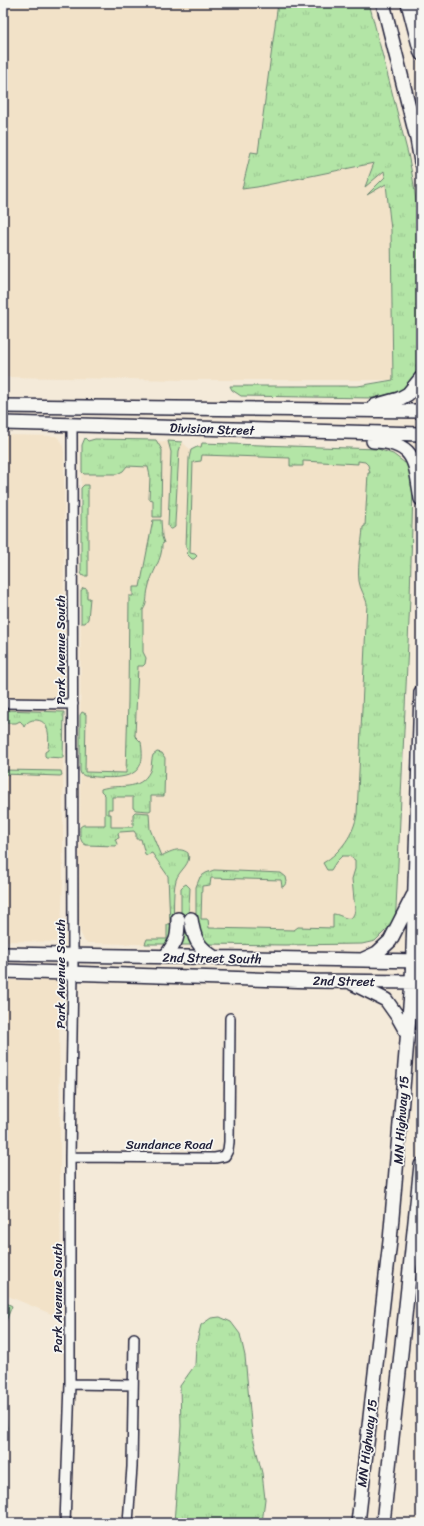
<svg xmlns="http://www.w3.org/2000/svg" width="424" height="1526" font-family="Sriracha,sans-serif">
  <defs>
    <pattern id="grass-tufts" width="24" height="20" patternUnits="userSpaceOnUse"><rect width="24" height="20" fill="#b3e5a6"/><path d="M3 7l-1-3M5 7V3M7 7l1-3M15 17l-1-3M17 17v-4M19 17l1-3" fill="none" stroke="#9ac490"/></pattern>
  </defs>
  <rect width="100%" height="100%" fill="#f4ead9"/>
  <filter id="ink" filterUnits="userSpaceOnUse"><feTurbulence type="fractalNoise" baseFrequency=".025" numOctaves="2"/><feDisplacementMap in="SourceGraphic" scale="8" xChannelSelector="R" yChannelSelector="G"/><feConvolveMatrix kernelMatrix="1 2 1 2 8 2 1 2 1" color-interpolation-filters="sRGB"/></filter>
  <g filter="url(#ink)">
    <!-- built -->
    <path fill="#f2e2c8" d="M3,3H278L258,154L251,152L242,189L257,187L383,161L391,230L393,380H185L3,377Z
      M3,435L56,436L62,442L64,452L63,880L61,932L58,940L55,942L3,941Z
      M85,438L88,441L95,439L182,442L191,450L202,443L378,449L393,454L405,463L406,461L413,499L410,598L396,908L390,931L387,929L375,941L362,944L337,945H179L88,943L85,942L80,932L78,911L80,838L81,488L82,445Z
      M3,980L59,981L61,1318L3,1294Z"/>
    <!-- grass -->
    <path fill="url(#grass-tufts)" stroke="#6a8470" d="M278,3H369L408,154L413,179L418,216L420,290L418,357L416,374L413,380L400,391L373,398L241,396L232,390L230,386H358L393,380L391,230L386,184L367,195L385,177L384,171L365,187L374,163L257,187L242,189L251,152L258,153Z
      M85,438L88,441L95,439L156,440L162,450L161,517H153V500L149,499L150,476L148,467L127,466L123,471L117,474H84L82,472V445Z
      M168,441L182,442L179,451L175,523V527L172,529H170L168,526L171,452Z
      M202,443L378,449L393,454L405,463L406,461L409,465L413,489L410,598L396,908L395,918L390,931L387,929L375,941L362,944L285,945L206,944L204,942L196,922V887L200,877L206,873L214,870L281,873L286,877L287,882L283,887H282L281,880L211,878L210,885L202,886L201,919H208L209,928L294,930L298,927L333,928V914C342,914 352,926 355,910L352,879L355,869V860L349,856H342L336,862L331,870H327L323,863C341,852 354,834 357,814L367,603C365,596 360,589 359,581C357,563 362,545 363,527L365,526L368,473H370L368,465L365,462L358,461V464L303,461V466H290V458L202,455L201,461L193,462L190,553L195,554L197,556L194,559H192L186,553L188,552L186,547L189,458L191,450L197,447H201Z
      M84,485H88V576H83L81,573V488Z
      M153,520H161L162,537L164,543L162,544C163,559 151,573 148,589C146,597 148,603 143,610V652L146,658L145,664L143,666H138L135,736L141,742C142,748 143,757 141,763C135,783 101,777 85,776L81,774L80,771V715L82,712L86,714L85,772L126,773L128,700L129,596H133V587H140Z
      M83,588L87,589V598H90L88,619L85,623H81V591Z
      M3,710L64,712L63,758L46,757L45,756V752L48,750C49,739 51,719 34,720C30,720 26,723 24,727L22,723L20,721L16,723H3Z
      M157,752L162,753L165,758L164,796H151V810L149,811L136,810L133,808V797H112V809H108V814H111V827H133V814L135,812L149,813L150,829L161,856C170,852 179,846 188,853C192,864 179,870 176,880C172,893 174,926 174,940L171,944H145L147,939H167V924H170L168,876L152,853L147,855L145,854L141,839H136V834L134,831L120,832L118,833L119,838L115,839L117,844L116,846L86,845C79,842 80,834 80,827L83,825H105V795L101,791V789C119,783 139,793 150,771C152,766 151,760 153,755Z
      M3,770L61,771L62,775L60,776L3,774Z
      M186,884L190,888L188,926L194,945H179L181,938V888L183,886Z
      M3,1301L12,1306L3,1328Z
      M220,1317L231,1322L240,1334L245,1356L252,1433L262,1473L265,1499L262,1523H174L181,1426L180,1386L195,1365L196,1345L201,1325L211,1318Z
      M3,1403L7,1428L3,1444Z"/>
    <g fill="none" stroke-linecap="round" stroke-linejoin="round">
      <!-- minor casing -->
      <g stroke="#22223b" stroke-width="12">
        <path id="minor" d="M3,703L73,704
          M70,1157L215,1158L225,1156L228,1150L229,1142L230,1018
          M70,1384L133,1385
          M65,1523L70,1384V1157L73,972L72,425
          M128,1523L132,1467L134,1338"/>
      </g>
      <!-- highway casing -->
      <g stroke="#22223b" stroke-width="16">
        <path id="highway" d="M383,3L417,139L421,162
          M408,3L421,53
          M3,406L421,411
          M374,406L399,399L408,394L421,378
          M3,423L421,434
          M373,441C417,442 415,464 421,499
          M191,919C194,939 197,946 215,958
          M3,954L421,961
          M165,957C177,941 178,939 178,919
          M364,959L377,953L390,941L413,896
          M3,971L315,981L421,982
          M352,983L386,1000L398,1017L407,1033
          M358,1523L390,1241L412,982L421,692
          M383,1523L421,1165"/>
      </g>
      <!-- minor -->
      <use href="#minor" stroke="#f6f6f2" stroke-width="9"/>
      <!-- highway -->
      <use href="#highway" stroke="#f6f6f2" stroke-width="13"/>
    </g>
  </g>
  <g text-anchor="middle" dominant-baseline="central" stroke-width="3.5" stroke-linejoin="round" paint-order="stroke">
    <!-- street labels -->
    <g font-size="13" fill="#22223b" stroke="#f6f6f2">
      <text transform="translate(212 429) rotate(2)">Division Street</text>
      <text transform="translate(60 650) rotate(-90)">Park Avenue South</text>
      <text transform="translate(212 958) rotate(1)">2nd Street South</text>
      <text transform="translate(60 974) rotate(-90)">Park Avenue South</text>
      <text transform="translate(344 981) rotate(1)">2nd Street</text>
      <text transform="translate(401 1120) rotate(-86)">MN Highway 15</text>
      <text x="169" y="1144">Sundance Road</text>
      <text transform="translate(57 1298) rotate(-90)">Park Avenue South</text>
      <text transform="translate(367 1443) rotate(-83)">MN Highway 15</text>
    </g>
  </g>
  <!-- margin -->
  <rect width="424" height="1526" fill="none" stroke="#f6f6f2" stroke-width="16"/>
  <rect x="8" y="8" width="408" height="1510" fill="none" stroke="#22223b" stroke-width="1.5" filter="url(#ink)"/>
</svg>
